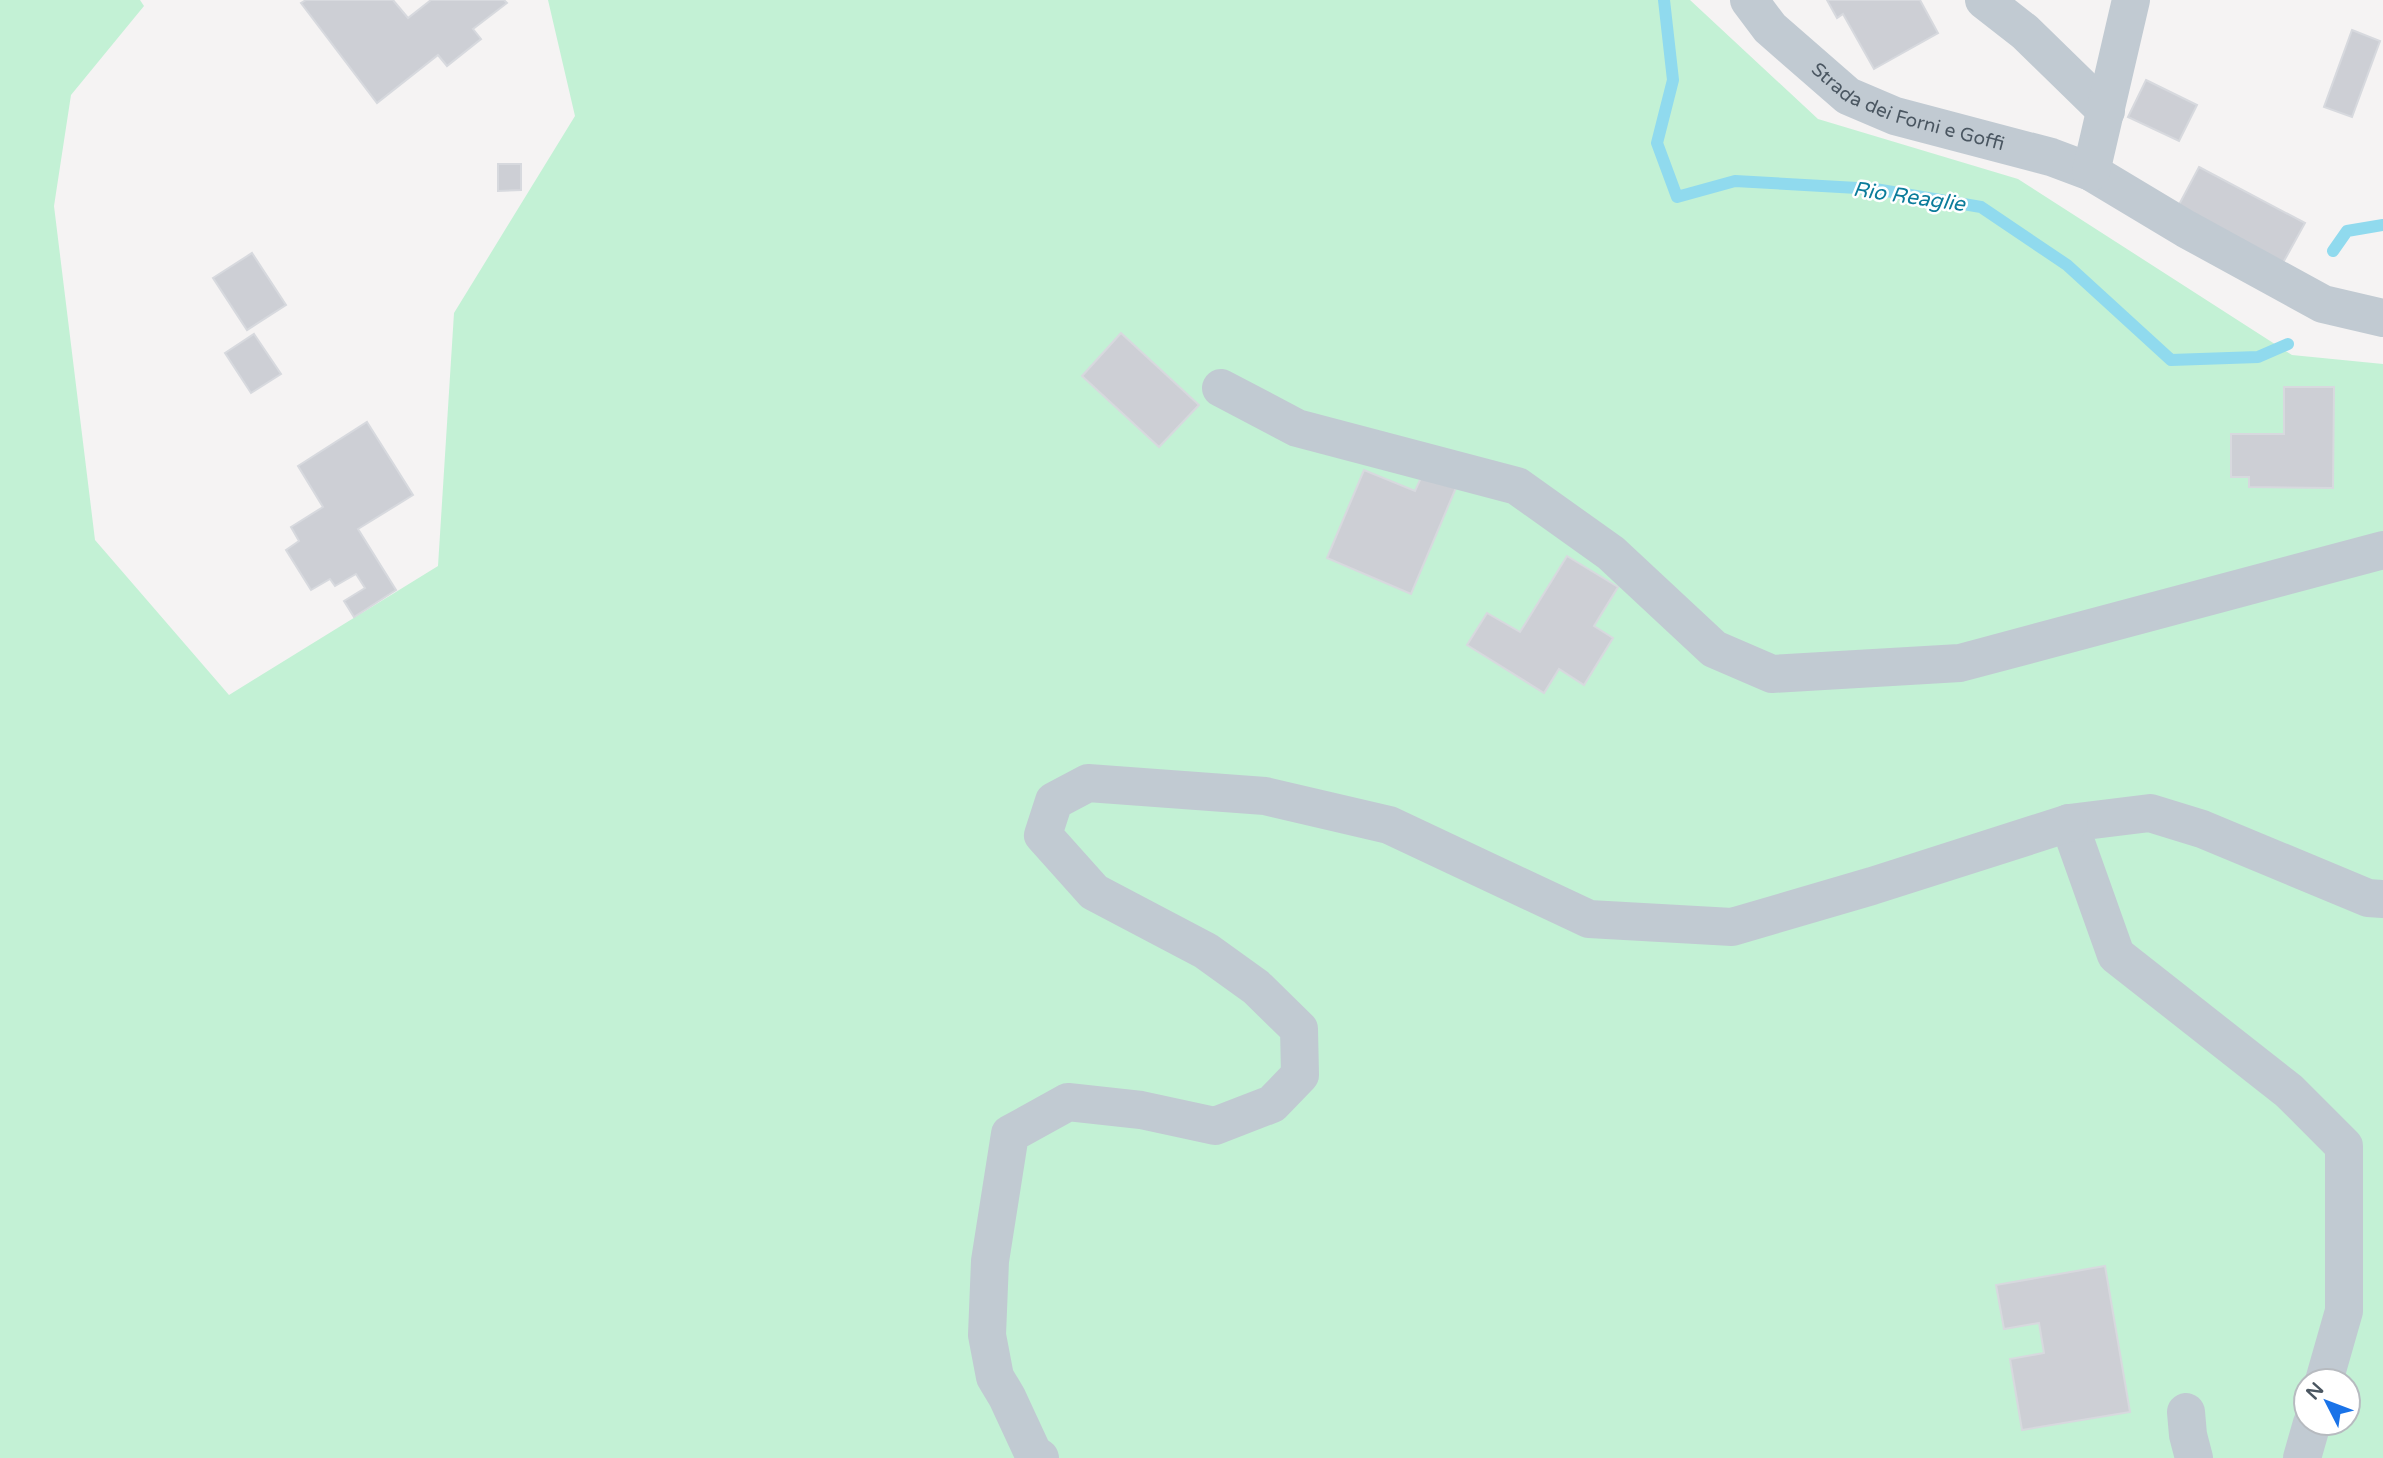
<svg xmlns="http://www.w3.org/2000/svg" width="2383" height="1458" font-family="'Varela Round',sans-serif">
  <rect width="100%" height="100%" fill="#f5f3f3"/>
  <!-- green -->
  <path fill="#c3f1d5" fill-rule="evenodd" d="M0,0H140L144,6L71,95L54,206L95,540L229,695L438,566L454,313L575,116L548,0H1690L1818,119L2018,179L2292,355L2383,364V1458H0ZM2306,1381H2348V1423H2306Z"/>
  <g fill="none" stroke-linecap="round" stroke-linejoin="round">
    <!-- stream -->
    <path stroke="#90daee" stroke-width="12" d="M1664,0L1673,80L1657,143L1677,197L1735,181L1875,189L1981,207L2067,265L2171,360L2258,357L2288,344
      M2333,251L2347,231L2383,225"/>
  </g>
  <!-- building -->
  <path fill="#cdcfd5" stroke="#d7d9de" stroke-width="2" d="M306,0H393L408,18L431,0H504L507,3L473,29L481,39L447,66L438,55L377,103L301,3Z
    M1827,0H1920L1938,33L1874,69L1843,14L1837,18Z
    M2352,30L2380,41L2352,117L2324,107Z
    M2146,80L2197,105L2179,141L2128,117Z
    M498,164H521V190L498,191Z
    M2199,167L2305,223L2279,270L2174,214Z
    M252,253L286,305L247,330L213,278Z
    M1121,333L1199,405L1159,447L1082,376Z
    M254,334L281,374L251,393L225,353Z
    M2284,387H2334L2333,488L2249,487V477H2231V434H2284Z
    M367,422L413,495L358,529L396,590L354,617L344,601L365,588L356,574L335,586L330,579L311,590L286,550L299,541L291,527L323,507L298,466Z
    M1425,469L1458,483L1411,594L1327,558L1364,470L1415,491Z
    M1567,556L1618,587L1594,626L1613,638L1584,685L1559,669L1544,693L1467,645L1487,613L1520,632Z
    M2105,1266L2130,1412L2022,1430L2010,1359L2044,1353L2039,1323L2004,1329L1996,1285Z"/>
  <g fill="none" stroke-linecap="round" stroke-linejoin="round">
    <!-- street -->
    <g stroke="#c1cad2" stroke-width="38">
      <path id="s1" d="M1749,0L1770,28L1848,96L1895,116L2051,157L2091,172L2186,229L2323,304L2383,318"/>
      <path d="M1984,0L2025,32L2106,111"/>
      <path d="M2091,172L2131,0"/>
      <path d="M1221,388L1297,428L1517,486L1611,553L1714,649L1772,674L1960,663L2383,550"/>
      <path d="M2324,1381L2344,1311V1146L2289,1091L2116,955L2069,823L2150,813L2202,829L2368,898L2383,899"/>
      <path d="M2186,1412L2188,1435L2194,1458"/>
      <path d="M1040,1458L1033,1453L1007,1397L995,1377L987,1335L990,1261L1010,1134L1068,1102L1141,1110L1215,1126L1272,1104L1300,1075L1299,1029L1256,987L1206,951L1094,892L1043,835L1054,801L1088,783L1265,796L1389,825L1589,919L1732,927L1872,886L2069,823"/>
      <path d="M2302,1458L2312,1423"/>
    </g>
  </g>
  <g text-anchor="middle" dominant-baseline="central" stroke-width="5" stroke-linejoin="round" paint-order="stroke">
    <!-- street labels -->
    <g font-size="19" fill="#4a5661" stroke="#fff">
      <text stroke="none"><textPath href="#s1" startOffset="198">Strada dei Forni e Goffi</textPath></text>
    </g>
    <!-- water labels -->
    <g font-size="21" font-style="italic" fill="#0c7c9b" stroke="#fff">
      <text transform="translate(1909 197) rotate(8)">Rio Reaglie</text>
    </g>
  </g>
  <!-- north arrow -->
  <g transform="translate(2327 1402) rotate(312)"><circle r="33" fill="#ffffff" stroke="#b7bbc0" stroke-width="2"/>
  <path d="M0-5L12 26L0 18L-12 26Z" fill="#1a73e8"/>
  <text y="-10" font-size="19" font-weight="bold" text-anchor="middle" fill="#4a5661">N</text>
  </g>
</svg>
